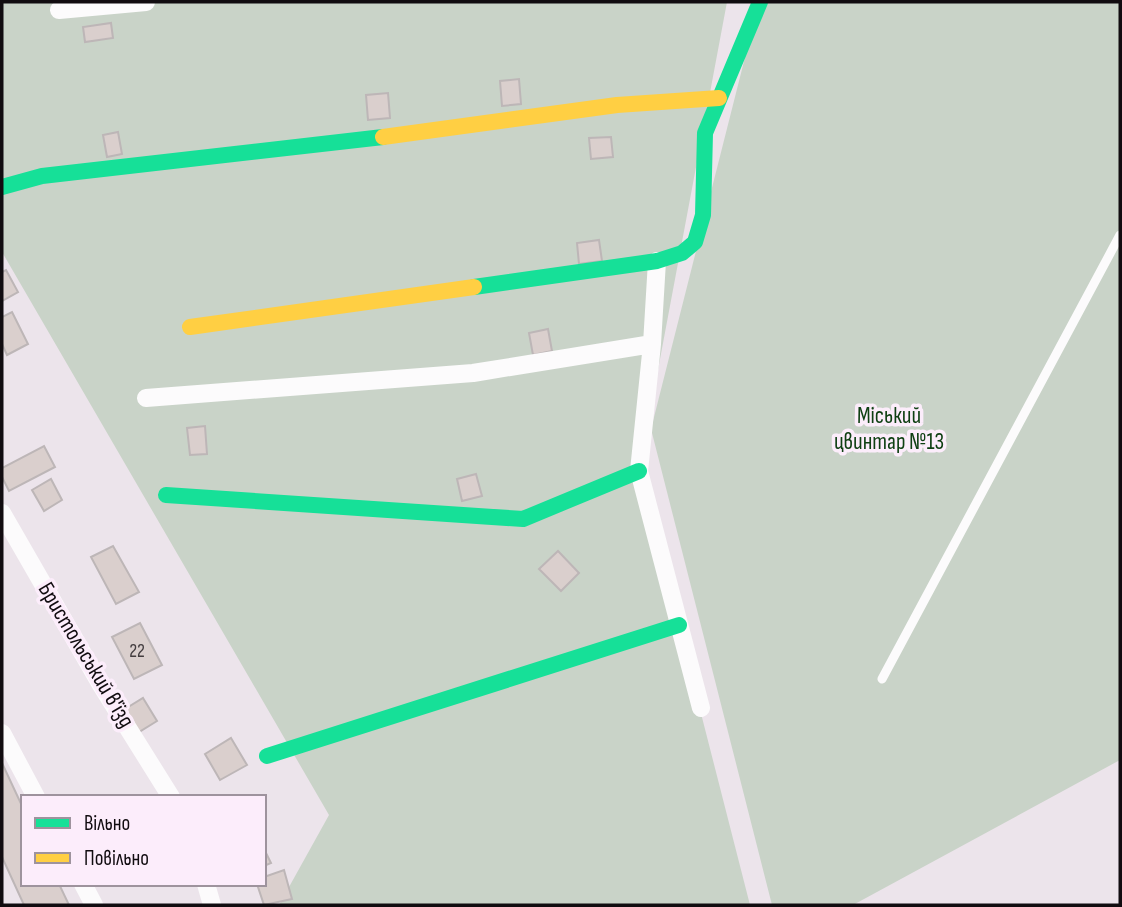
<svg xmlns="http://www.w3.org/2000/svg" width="1122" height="907" font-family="'Sofia Sans Condensed',sans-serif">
  <rect width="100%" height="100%" fill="#ece4eb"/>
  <!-- green -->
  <path fill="#c9d3c8" d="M2,2H727L639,471L750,905H279L329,815L2,252Z
    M759,2H1120V760L853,905H772L651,429Z"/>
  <!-- building -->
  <path fill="#dacfcd" stroke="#bdb6b7" stroke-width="2" d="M111,23L113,38L85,42L83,27Z
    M519,79L521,104L502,106L500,81Z
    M388,93L390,118L368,120L366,95Z
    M118,132L122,154L107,157L103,135Z
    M611,137L613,157L591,159L589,138Z
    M599,240L602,261L579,264L577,243Z
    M6,270L18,292L2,301V272Z
    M12,312L28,344L7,355L2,344V317Z
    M548,329L552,351L533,355L529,333Z
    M205,426L207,454L190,455L187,428Z
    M44,446L55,467L9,491L2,477V468Z
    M476,474L482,496L462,501L457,479Z
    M51,479L62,500L44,511L32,490Z
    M113,546L139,592L116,604L91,557Z
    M558,551L579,573L561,591L539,569Z
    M140,623L162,665L134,679L112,637Z
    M143,698L157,721L139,732L125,709Z
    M231,738L247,765L220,780L205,754Z
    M2,763L23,808V884H59L69,905H24L2,857Z
    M264,849L271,863L264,866Z
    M284,870L292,899L264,905L257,884H264V877Z"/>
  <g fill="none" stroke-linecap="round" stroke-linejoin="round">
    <!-- lane -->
    <path stroke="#fcfbfc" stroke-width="9" d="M882,679L1120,235"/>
    <!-- street -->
    <path stroke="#fcfbfc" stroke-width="18" d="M59,10L146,2
      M657,261L652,344L639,471L701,708
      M146,398L473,373L652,344
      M2,513L101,685L171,797
      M2,733L36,797
      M83,884L94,905
      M206,884L212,905"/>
    <!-- fast -->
    <path stroke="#16e098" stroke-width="16" d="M2,187L42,176L383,137
      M474,287L657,261L682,253L695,242L703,215L705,133L760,2
      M166,495L523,519L639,471
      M267,756L679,625"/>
    <!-- slow -->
    <path stroke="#ffcf43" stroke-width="16" d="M383,137L617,105L719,98
      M190,327L474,287"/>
  </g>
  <g text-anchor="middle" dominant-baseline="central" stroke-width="7" stroke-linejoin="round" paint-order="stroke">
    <!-- number labels -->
    <g font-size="19" fill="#433d3f">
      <text x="137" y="651">22</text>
    </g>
    <!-- park labels -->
    <g font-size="23" fill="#0f4013" stroke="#fcedfb">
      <text x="889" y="416">Міський<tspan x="889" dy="26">цвинтар №13</tspan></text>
    </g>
    <!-- street labels -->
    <g font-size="23" fill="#110c10" stroke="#fcedfb">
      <text transform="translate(86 655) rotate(59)">Бристольський в'їзд</text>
    </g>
  </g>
  <!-- border -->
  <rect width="1122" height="907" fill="none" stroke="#110c10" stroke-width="7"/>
  <!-- legend -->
  <rect x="21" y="795" width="245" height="91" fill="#fcedfb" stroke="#9e939d" stroke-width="2"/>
  <rect x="35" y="818" width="35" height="10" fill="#16e098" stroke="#9e939d" stroke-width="2"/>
  <text x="84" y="830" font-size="21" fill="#110c10">Вільно</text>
  <rect x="35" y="853" width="35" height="10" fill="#ffcf43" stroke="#9e939d" stroke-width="2"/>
  <text x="84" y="865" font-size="21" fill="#110c10">Повільно</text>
</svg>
